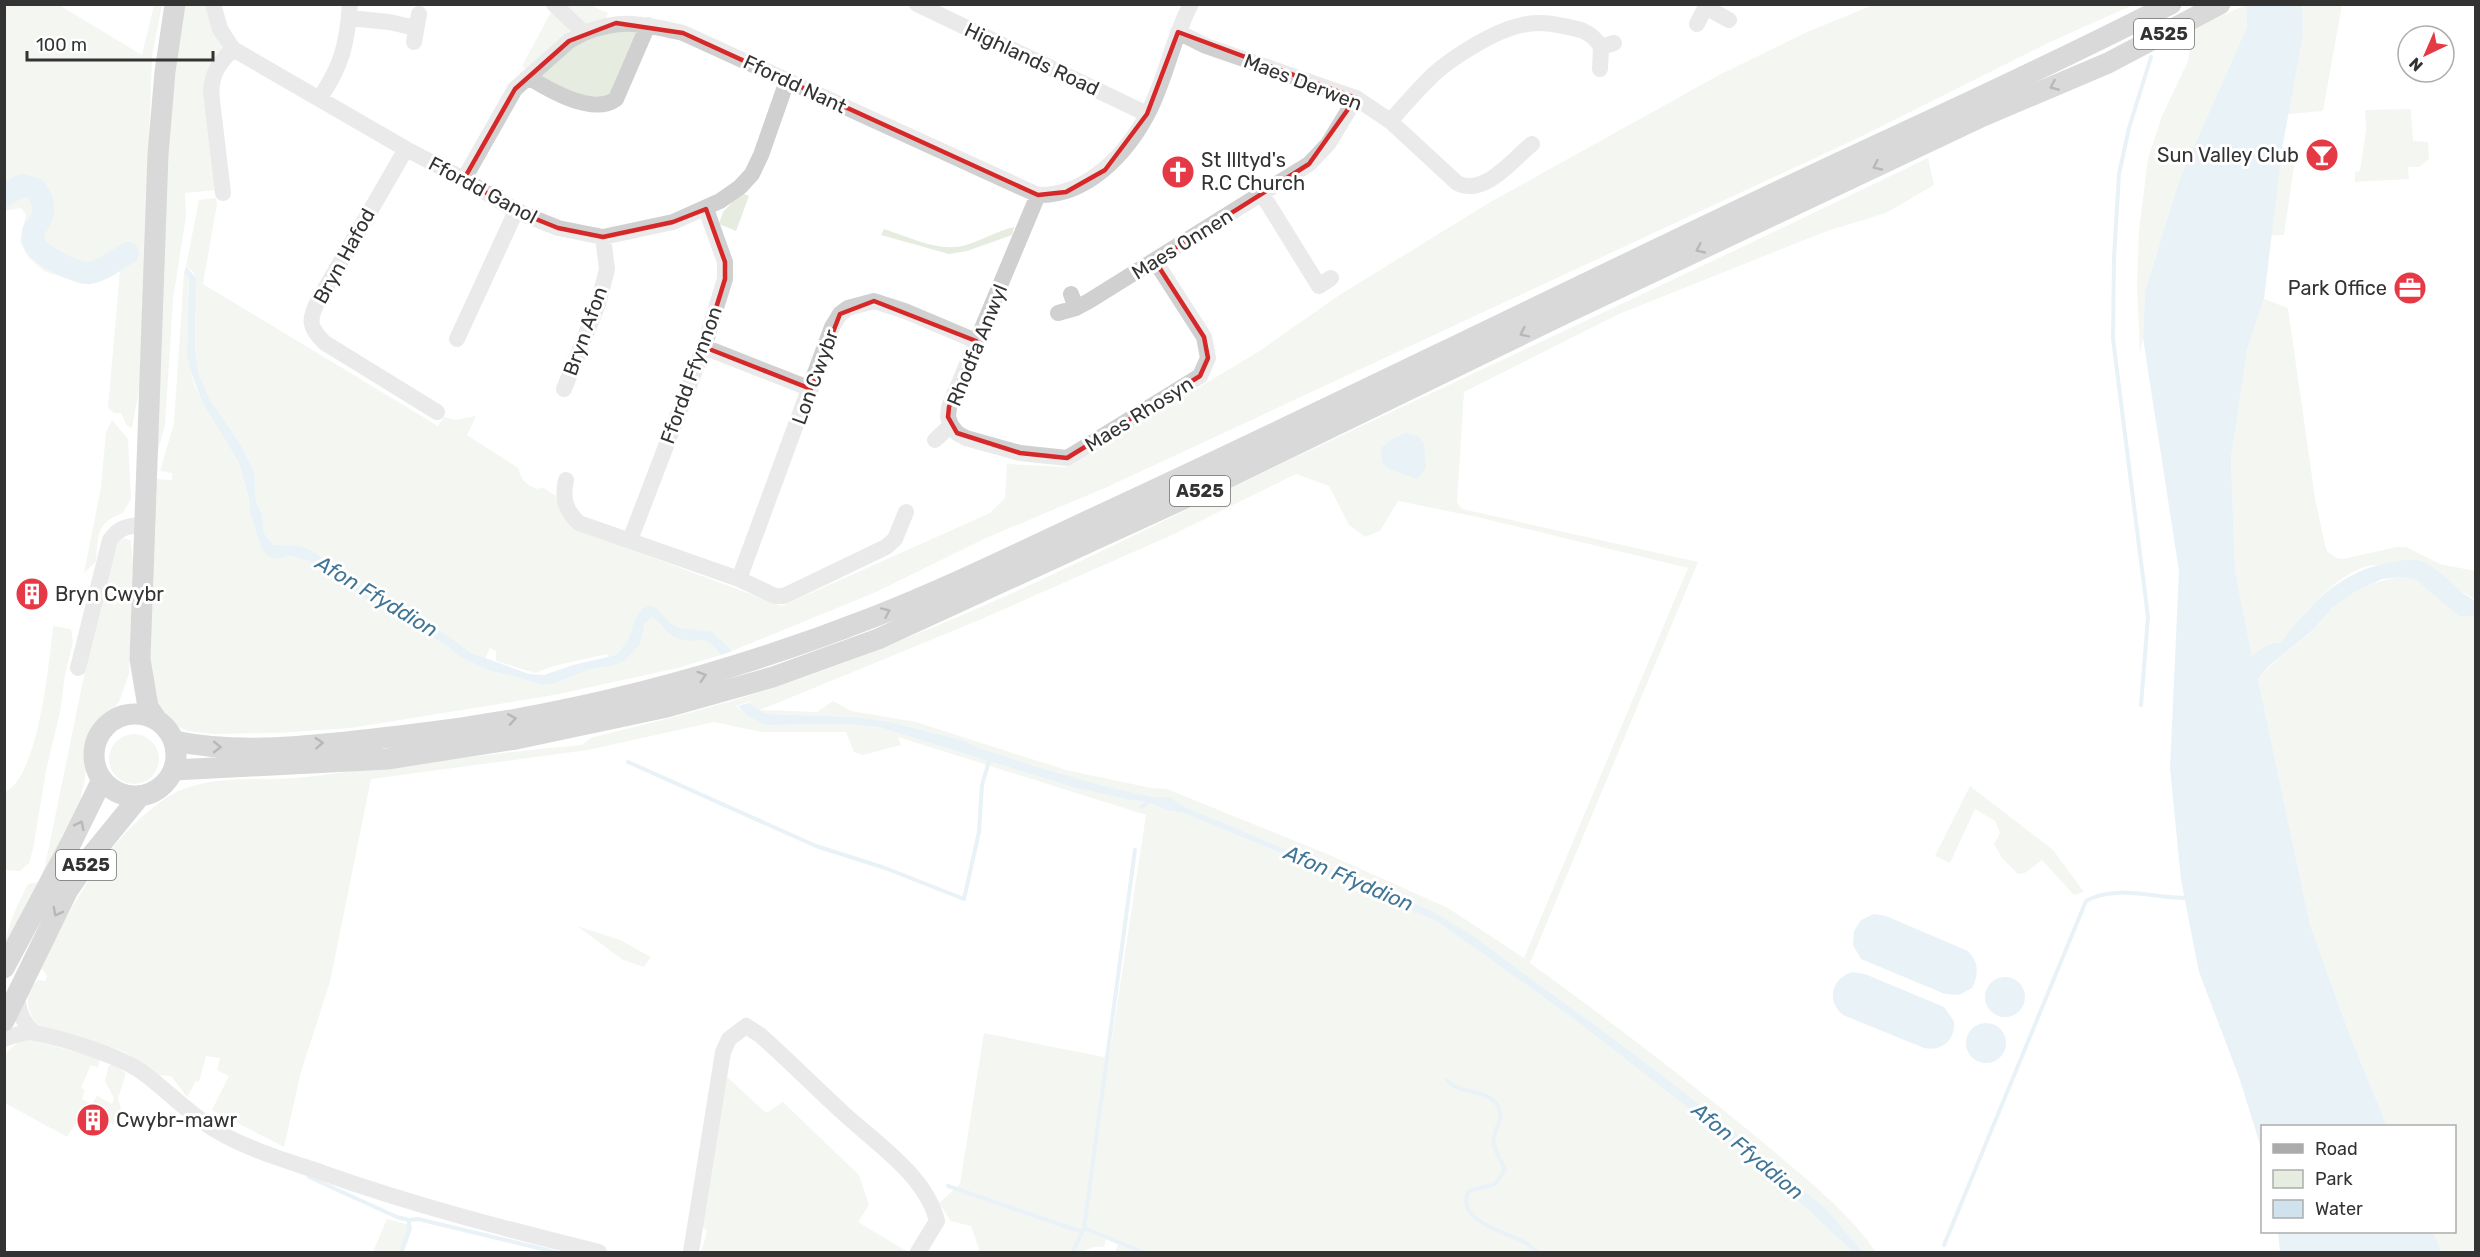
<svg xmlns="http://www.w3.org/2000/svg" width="2480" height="1257" font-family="Rubik,sans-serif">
  <rect width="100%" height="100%" fill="#fff"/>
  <!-- green -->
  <path fill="#e6ecdf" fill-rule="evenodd" d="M5,5H59L142,55L154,5H162L152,56L140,384L132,428L127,426L121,413H114L108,408L120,271L102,279L83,284L44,271L28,257L20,242L26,215L21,208L5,211V199L25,189L35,191C49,211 37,215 29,233C31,246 37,251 48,258L49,263L66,271L91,276L125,263L128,249C116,256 103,267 90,270C68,274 47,251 35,236C38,214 58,214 38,186L22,183L5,193Z
    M185,5H208L222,48L215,190L185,193L186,216L173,300L165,426L153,467L164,158Z
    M565,5H590L608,13L605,21L587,24L580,23Z
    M1873,5H2133L2050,42L1858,138L1105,488L986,538L876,592L727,653L678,668L554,695L351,728L278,733L213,734L188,731L169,723L159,711L149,669L155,479L172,480V473L160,471L174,423L184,273L189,277L187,355L194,384L202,402L239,463L256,528L274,559L290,556L307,560L367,600L447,646L460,657L490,671L510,675L542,685L555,683L587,670L616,665L624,660L617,655L609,657L607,654L554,666L535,673L496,661V651L490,648L485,659L471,653L443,632L385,601L334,567L313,551L273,545L264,533L262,515L256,501L254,471L241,445L210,400L199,375L195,350L196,278L193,272L186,266L199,200L216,198L217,204L203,284L438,426L444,417L455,420L476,416L467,435L518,468C521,479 527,487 539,489L542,487L556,496L565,518L587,533L782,606L990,513L1005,498L1007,464L1066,467L1258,352L1341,294L1492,201L1719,75L1805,33Z
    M2246,5L2247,27L2180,178L2145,291L2143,338L2140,353L2137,286L2139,230L2148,159L2162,116L2188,61L2193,28Z
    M2302,5H2342L2323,111L2288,114L2303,35Z
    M552,10L569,27V35L528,70L522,66Z
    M635,31L638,35L613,93L600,101L548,84L541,75L567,51L597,33Z
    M2411,109L2413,141L2428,142L2429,159L2419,167H2408L2409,179L2355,182V172L2360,171L2366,130L2365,110Z
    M2282,149L2296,153L2284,235H2270Z
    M1928,158L1934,185L1886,213L1827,231L1619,314L1464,392L1457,502L1462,509L1698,562L1530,963C1610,1021 1689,1081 1765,1144C1804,1177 1847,1210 1876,1252H1863L1828,1211L1746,1141L1649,1065L1472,935L1399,897L1183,806L1169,797H1154L1104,786L1034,766L979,748L965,741L890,722L856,717L766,714L748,703L751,701L735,706L765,725L845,724L880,727L1076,788L1129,800L1142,801L1170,811L1183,813L1315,867L1438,922L1570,1016L1696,1114L1793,1196L1853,1252H1115L1119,1242L1106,1238L1104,1247H1094L1081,1252H978L979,1249L971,1226L951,1221L939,1203L960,1184L984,1033L1109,1058L1146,815L898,737L901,745L863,755L854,752L846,732H761L714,722L588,750L371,779L330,982L301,1072L284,1147L212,1110L229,1076L217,1070L220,1058L206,1056L199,1082L196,1081L187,1097L171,1076L157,1075L125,1052L111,1047L107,1049L37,1025C27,1011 22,990 39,980L45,981L47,976L41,967C72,905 105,841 163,800C201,773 253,781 296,778C310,777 324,775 337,773C419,764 500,752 582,745L591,738C646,724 700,711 754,694C810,677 865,655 919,633C1049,581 1172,515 1298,456C1508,357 1719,259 1928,158ZM1296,474L1329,486L1349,525L1365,537L1380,531L1398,501L1477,517L1688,568L1524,958L1448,908L1327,854L1167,789L1151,788L1066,770L916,722L851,711L833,701L817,712L760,710L977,621L1172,535Z
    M741,193L749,196L736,231L719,224L723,212Z
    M1014,227L1012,235L967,251L949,254L881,235L884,229C909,237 940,253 966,245C982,240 997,231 1014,227Z
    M2264,299L2288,308L2315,498L2325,545L2327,551L2336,558L2344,559L2396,547H2406L2440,564L2475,571L2476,600L2457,589L2434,568C2414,567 2392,563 2373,565C2340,569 2299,618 2281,642L2269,644L2252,657L2235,571L2231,458L2247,350Z
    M112,420L128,439L131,499L123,513C96,522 98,537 96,562L84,573L101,487L106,432Z
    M124,538L131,541L133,565L129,674L119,702L89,739L85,778L77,815L5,951C5,929 18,904 28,884L38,882L45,866L92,637L118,542Z
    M2403,577L2416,580L2459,615L2475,616V1252H2442L2433,1232H2454V1126H2387L2349,1033L2310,925L2258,679C2274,660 2295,646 2314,629C2321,623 2325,615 2332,608C2352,589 2377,580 2403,577Z
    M53,626L71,629L73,642L65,675L60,712L46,771L33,849L29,863L20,871L5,870V792C39,776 49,662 53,626Z
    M109 759a25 25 0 1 1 50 0a25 25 0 1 1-50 0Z
    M1970,786L2053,850L2084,892L2074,895L2042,860L2025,873L2018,874L2002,858L1994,844L2000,833L1995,821L1975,809L1950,863L1935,856Z
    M577,926L620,940L651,957L644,967L623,960Z
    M19,1041H36L100,1059L98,1068L91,1065L81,1088L85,1090L82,1099L92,1104L97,1096L112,1104L114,1098L105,1081L109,1065L112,1064L126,1073L118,1098L122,1113L115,1125L98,1115L100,1111L88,1104L67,1137L5,1103V1054Z
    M724,1074L766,1113L783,1102L859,1175L869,1205L858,1222L908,1252H701L707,1231L701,1225Z
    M387,1219L413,1226L404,1252H373Z"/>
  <!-- water -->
  <path fill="#cfe2ee" d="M2246,5H2302L2303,35L2282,149L2264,299L2247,350L2231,458L2235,571L2252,656L2269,644L2281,642C2311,603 2341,570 2393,562C2403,560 2415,558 2424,562C2444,571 2456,592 2476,601L2475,616H2459L2416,580L2403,577L2382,579L2356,591L2332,608L2315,628L2269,666L2258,679L2310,925L2349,1033L2387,1126H2262V1151L2239,1077L2199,972L2181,880L2170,768L2179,571L2143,338L2145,291L2180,178L2247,27Z
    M186,266L196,278L195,350L199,375L210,400L241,445L254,471L256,501L262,515L264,533L273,545L300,546L313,551L334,567L385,601L443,632L471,653L529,674L544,675L573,665L616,655L628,641L635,619L643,608L650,606L655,607L670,623L679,628L712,632L732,651L721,655C703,629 699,647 676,638C665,633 662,622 652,617L644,624L640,644L625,660L616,665L587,670L555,683L542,685L510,675L490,671L460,657L447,646L367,600L307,560L290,556L274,559L266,554L262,549L250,512L249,500L239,463L202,402L190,369L187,355L189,277L184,273Z
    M1405,433L1418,436L1424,443L1426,468L1417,479L1389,469L1382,462L1381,448L1391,440Z
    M748,703L766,714L856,717L890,722L965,741L979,748L1034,766L1104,786L1154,797H1169L1183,806L1399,897L1431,911L1472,935L1649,1065L1746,1141L1828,1211L1863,1252H1853L1793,1196L1696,1114L1570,1016L1438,922L1315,867L1183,813L1170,811L1143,801L1129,800L1076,788L879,727L845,724L765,725L747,715L738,706Z
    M1874,914L1886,916L1968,951C1979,963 1979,974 1972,988L1959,995L1945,994L1861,959L1853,945L1854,931L1861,920Z
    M1852,972L1865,974L1944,1007L1954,1021C1956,1039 1942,1052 1924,1048L1843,1015C1826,1001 1831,979 1852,972Z
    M1985 997a20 20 0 1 1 40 0a20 20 0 1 1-40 0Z
    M1966 1043a20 20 0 1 1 40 0a20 20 0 1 1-40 0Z
    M2278,1232H2433L2442,1252H2280Z"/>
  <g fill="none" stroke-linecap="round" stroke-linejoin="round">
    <!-- stream -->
    <path stroke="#cfe2ee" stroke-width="4" d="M2141,705L2148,617L2113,339L2114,258L2119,174L2129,128L2151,57
      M628,762L816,846L885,868L964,899L979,832L982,785L990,758
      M1142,807L1150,800
      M1447,1080C1460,1096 1489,1087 1499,1108C1505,1121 1491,1131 1494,1144C1496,1154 1502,1162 1505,1170L1495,1184L1469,1191C1453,1221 1509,1233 1526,1243C1530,1245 1533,1249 1537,1252
      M309,1177L397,1217L409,1220
      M948,1186L1082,1232
      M1084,1228L1142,1252
      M1944,1245L2086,901C2116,884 2152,898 2185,898
      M401,1252L409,1230V1220L418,1219L555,1252
      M1073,1252L1084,1228L1135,850"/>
    <!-- river -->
    <path stroke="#cfe2ee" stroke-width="22" d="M4,196L22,185L36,189C46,204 46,217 33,231C32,237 33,244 38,249C45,257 78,274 89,273C103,271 116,260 128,253"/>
    <!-- minor -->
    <path stroke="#d0d0d0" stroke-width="16" d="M213,4L220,29L233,49C220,62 212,72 211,92L223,193
      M554,4L584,33C622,18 644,24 683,33L1038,195C1086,196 1125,156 1147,115C1166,80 1172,39 1191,4
      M917,4L1147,114
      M1707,8L1729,20
      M349,18L389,22L416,28
      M1697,24L1707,4
      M1178,32L1206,46L1356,98L1390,121L1457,183C1484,197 1512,160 1532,144
      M414,42L419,14
      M233,49L406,149L464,179L516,211L558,228L603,237L673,222L720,201L740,187L752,174L761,155L787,81
      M1600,69L1601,47L1614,43
      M528,77C549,90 593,116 616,99L648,25
      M319,99C342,66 347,44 350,4
      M1390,121C1405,105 1419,88 1434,74C1454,56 1496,30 1522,25C1535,22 1550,23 1563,26C1580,29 1591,31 1601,47
      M406,149L318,301C308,320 309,328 325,343L437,412
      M464,179L515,89L569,41L584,33
      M1262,194L1319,286L1331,278
      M1038,195L949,407L948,417L951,425L957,433L966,438L1020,453L1067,458L1200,376L1208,358L1204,337L1155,261
      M1071,294L1076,308L1089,301L1309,164L1328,144L1356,98
      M1058,313L1076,308
      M457,339L516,211
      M704,347L811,389
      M564,389L598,304L607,269L603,237
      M935,440L951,425
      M566,480C562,498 565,510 579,523L739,579L775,596H784L886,547L895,539L906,512
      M630,540L704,347L725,279V262L706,209
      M739,579L832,327L840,314L848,308L874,301L905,311L976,341
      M78,668L110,540C119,527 128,526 143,525
      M16,994C19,1010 21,1021 34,1033
      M4,1039C14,1035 25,1031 35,1033C62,1038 120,1056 142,1072C168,1091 189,1114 217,1131C249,1150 288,1161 323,1173C413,1205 506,1229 599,1252
      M691,1252L723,1052L729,1039L746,1026L760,1035C788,1060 814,1086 841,1111C874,1142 926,1175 937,1221L918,1252"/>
    <!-- major -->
    <path stroke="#ababab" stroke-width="21" d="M94 755a41 41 0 1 1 82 0a41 41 0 1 1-82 0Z
      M157,720L148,707L140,659L158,154L165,72L175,4
      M174,741C247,756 327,744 400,736C562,718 720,677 871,618C948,588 1023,551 1098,516C1248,447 1397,374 1547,302C1647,254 1748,205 1849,158C1957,108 2065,58 2171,4
      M174,770L387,759L516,739L667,707L773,677L878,639L1192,495L1566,313L1983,116L2108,63L2220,4
      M4,968L72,841L102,780
      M4,1021L68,890L92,855L140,796"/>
  </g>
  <!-- one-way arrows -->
  <defs><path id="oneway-chevron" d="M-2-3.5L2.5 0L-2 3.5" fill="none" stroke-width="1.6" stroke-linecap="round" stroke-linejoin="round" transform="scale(1.5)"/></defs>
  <g stroke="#636363">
    <use href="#oneway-chevron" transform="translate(2054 86) rotate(157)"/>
    <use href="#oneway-chevron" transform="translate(1877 166) rotate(155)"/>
    <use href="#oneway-chevron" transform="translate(1700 249) rotate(155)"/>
    <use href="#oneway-chevron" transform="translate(1524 333) rotate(154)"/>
    <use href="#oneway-chevron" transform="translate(886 612) rotate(-24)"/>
    <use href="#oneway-chevron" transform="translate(702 676) rotate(-18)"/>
    <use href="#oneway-chevron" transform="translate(512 719) rotate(-9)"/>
    <use href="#oneway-chevron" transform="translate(319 743) rotate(-4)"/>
    <use href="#oneway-chevron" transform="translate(217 747) rotate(1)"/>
    <use href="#oneway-chevron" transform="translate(80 825) rotate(-64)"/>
    <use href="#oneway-chevron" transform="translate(57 912) rotate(118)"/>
  </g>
  <!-- marked area -->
  <path d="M0 0H2480V1257H0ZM616,23L683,33L1038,195L1066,192L1105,170L1147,114L1178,32L1356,98L1309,164L1155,261L1204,337L1208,358L1200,376L1067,458L1020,453L957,433L948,417L949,407L976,341L874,301L840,314L811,389L704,347L725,279V262L706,209L673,222L603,237L558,228L516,211L464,179L515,89L569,41Z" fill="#fff" fill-opacity=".55" fill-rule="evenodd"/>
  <path fill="none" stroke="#d62828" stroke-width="4.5" stroke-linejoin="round" d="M616,23L683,33L1038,195L1066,192L1105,170L1147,114L1178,32L1356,98L1309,164L1155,261L1204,337L1208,358L1200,376L1067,458L1020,453L957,433L948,417L949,407L976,341L874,301L840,314L811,389L704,347L725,279V262L706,209L673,222L603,237L558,228L516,211L464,179L515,89L569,41Z"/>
  <!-- icons -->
  <defs>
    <g id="bar-disc" transform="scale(1.725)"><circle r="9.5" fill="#e63946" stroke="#fff"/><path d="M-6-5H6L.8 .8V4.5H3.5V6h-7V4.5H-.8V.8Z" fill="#fff"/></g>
    <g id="church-disc" transform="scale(1.725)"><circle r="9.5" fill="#e63946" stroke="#fff"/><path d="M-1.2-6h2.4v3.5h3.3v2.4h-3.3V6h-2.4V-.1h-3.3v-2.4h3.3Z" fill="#fff"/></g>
    <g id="office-disc" transform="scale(1.725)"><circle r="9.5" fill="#e63946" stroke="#fff"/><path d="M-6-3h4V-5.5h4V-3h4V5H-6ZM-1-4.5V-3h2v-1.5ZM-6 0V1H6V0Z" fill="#fff"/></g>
    <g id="building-disc" transform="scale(1.725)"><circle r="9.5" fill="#e63946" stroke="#fff"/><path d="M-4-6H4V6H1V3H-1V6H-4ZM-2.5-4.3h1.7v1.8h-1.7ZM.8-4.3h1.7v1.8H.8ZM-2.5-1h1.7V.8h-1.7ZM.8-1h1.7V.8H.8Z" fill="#fff"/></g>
  </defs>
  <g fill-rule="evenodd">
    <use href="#bar-disc" x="2322" y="155"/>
    <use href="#church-disc" x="1178" y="172"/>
    <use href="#office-disc" x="2410" y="288"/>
    <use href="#building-disc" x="32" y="594"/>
    <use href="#building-disc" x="93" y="1120"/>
  </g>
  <g text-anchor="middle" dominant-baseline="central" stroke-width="6" stroke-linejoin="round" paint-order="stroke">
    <!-- shield labels -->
    <g fill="#fff" stroke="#707070" stroke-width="1.5">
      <rect x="2134" y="19" width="60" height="30" rx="4.5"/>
      <rect x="1170" y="476" width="60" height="30" rx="4.5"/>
      <rect x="56" y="850" width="60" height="30" rx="4.5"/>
    </g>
    <g font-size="18" font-weight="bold" fill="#333">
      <text x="2164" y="34">A525</text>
      <text x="1200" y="491">A525</text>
      <text x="86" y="865">A525</text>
    </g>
    <!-- street labels -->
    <g font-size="20" fill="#333" stroke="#fff">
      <text transform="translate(1032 59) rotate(25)">Highlands Road</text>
      <text transform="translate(1303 82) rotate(21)">Maes Derwen</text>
      <text transform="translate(795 84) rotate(25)">Ffordd Nant</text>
      <text transform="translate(483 190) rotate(28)">Ffordd Ganol</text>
      <text transform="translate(1182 244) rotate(-32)">Maes Onnen</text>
      <text transform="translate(344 256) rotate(-61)">Bryn Hafod</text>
      <text transform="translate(585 331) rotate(-70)">Bryn Afon</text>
      <text transform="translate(977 345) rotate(-68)">Rhodfa Anwyl</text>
      <text transform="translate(691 375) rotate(-70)">Ffordd Ffynnon</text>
      <text transform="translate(815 377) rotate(-70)">Lon Cwybr</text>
      <text transform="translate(1139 414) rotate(-32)">Maes Rhosyn</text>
    </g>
    <!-- poi labels -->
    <g font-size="20" fill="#333" stroke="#fff" text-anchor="start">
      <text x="2299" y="155" text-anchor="end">Sun Valley Club</text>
      <text x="1201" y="160">St Illtyd's<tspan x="1201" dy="23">R.C Church</tspan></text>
      <text x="2387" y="288" text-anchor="end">Park Office</text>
      <text x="55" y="594">Bryn Cwybr</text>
      <text x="116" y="1120">Cwybr-mawr</text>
    </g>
    <!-- water labels -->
    <g font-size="21" font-style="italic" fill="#3f7597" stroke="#fff">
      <text transform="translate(377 596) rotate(31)">Afon Ffyddion</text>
      <text transform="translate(1349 878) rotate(23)">Afon Ffyddion</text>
      <text transform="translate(1748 1151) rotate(40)">Afon Ffyddion</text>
    </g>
  </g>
  <!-- border -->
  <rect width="2480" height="1257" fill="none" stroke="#333333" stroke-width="12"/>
  <!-- legend -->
  <rect x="2261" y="1125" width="195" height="108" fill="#ffffff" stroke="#adadad" stroke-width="1.5"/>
  <rect x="2273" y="1144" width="30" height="9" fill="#ababab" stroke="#adadad" stroke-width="1.5"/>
  <text x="2315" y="1155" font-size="18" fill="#333333">Road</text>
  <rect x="2273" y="1170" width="30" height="18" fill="#e6ecdf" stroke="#adadad" stroke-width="1.5"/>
  <text x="2315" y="1185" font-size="18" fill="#333333">Park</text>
  <rect x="2273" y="1200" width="30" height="18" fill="#cfe2ee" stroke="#adadad" stroke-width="1.5"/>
  <text x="2315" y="1215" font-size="18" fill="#333333">Water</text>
  <!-- north arrow -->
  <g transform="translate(2426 54) rotate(224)"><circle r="28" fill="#ffffff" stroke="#adadad" stroke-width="1.5"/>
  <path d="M0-4.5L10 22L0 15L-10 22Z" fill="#e63946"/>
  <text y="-9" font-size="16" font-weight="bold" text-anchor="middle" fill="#333333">N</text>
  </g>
  <!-- scale -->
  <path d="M27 51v9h186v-9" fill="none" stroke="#333333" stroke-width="3"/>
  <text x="36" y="51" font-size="18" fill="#333333" stroke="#ffffff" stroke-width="4.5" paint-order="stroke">100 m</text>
</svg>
